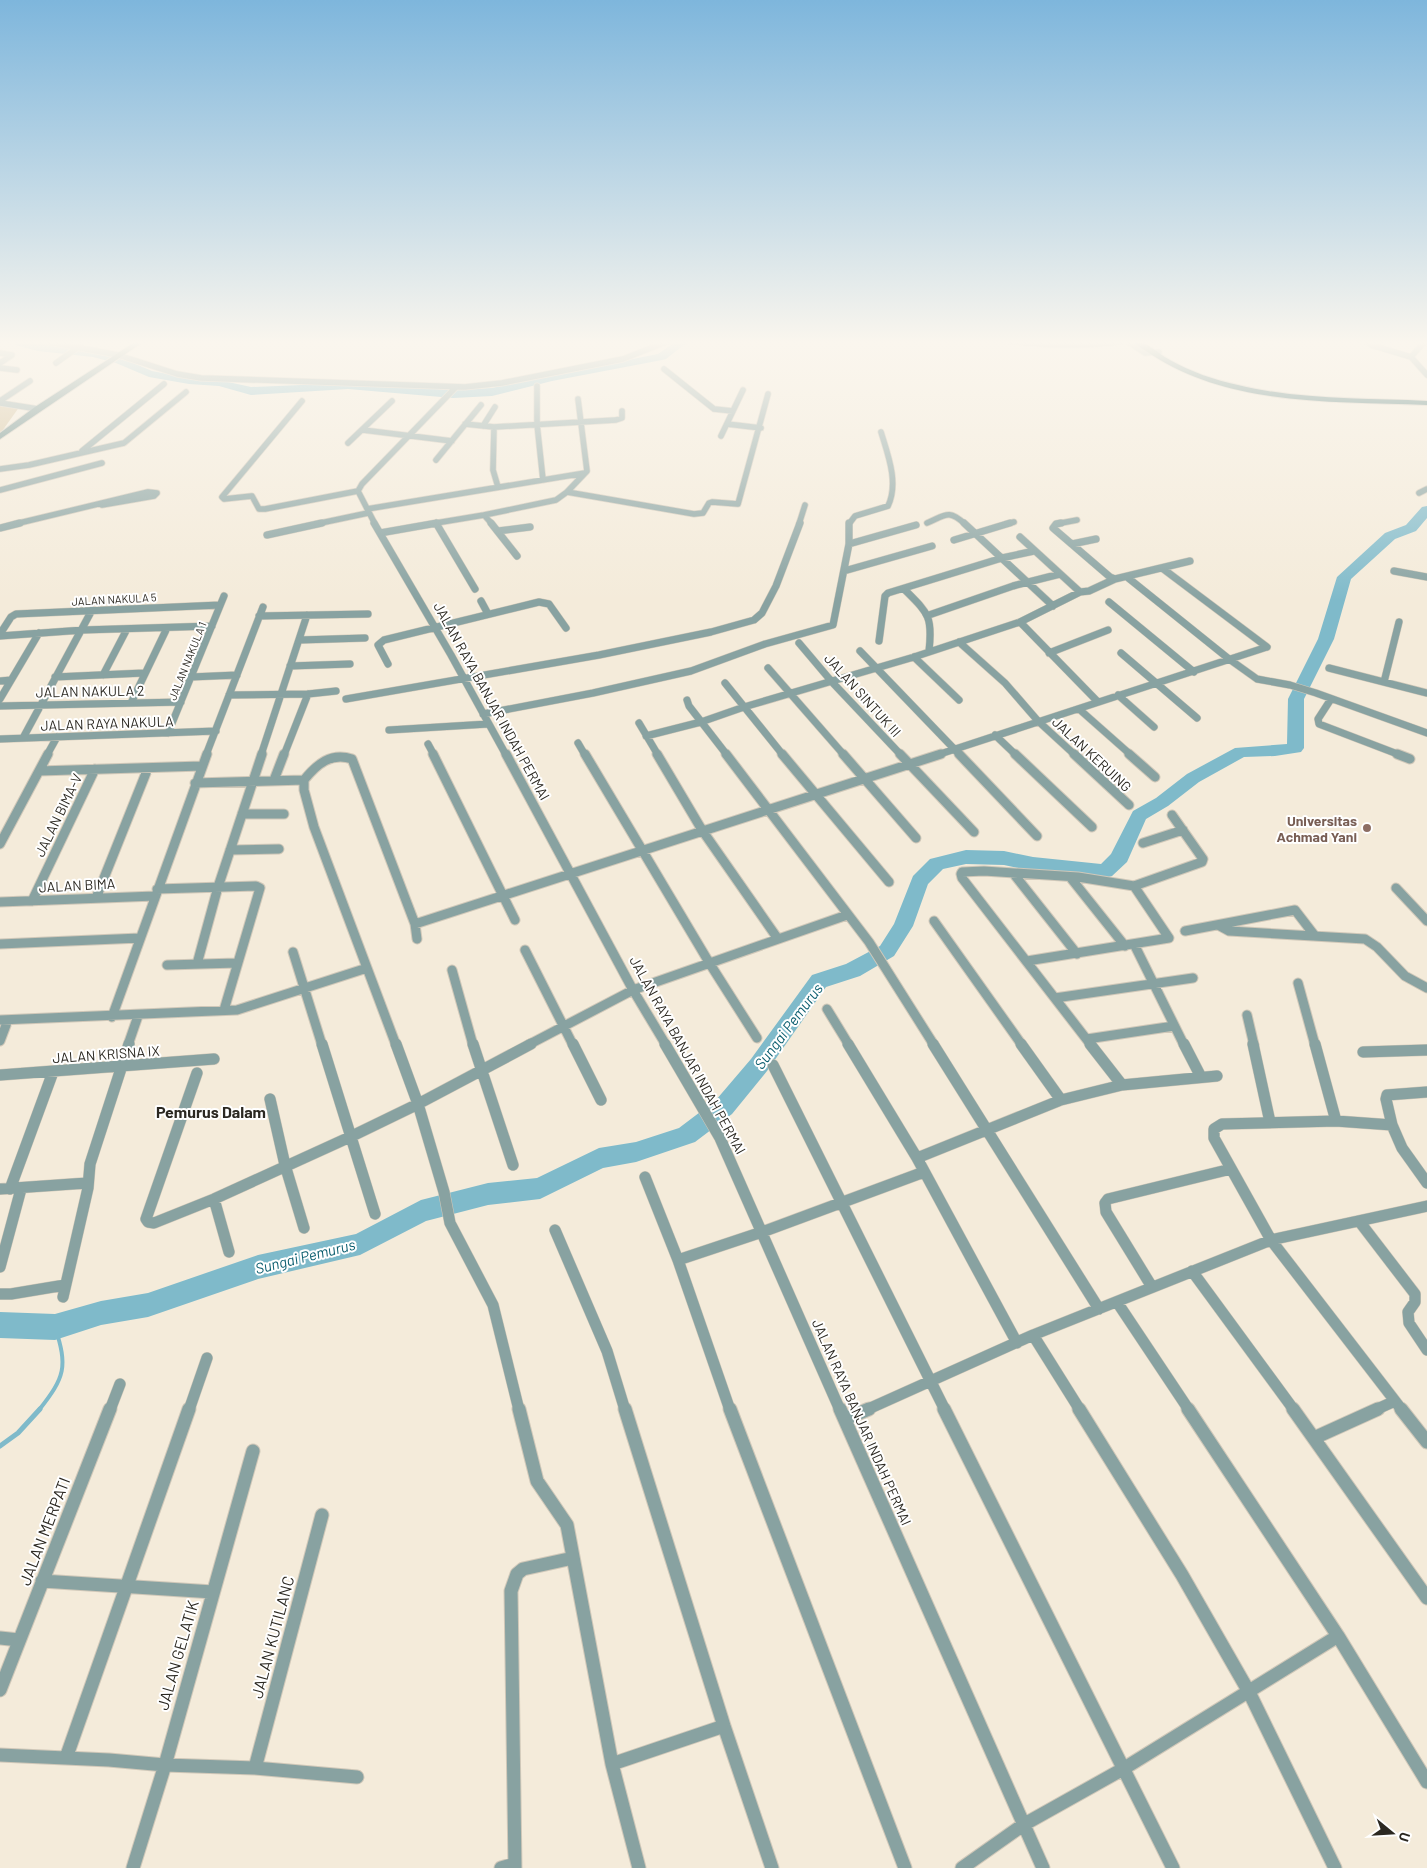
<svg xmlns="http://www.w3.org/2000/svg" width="1427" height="1868" font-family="Barlow,sans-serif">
  <rect width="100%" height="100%" fill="#f4ebda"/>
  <!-- green -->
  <path fill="#d0bc94" d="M0,404L20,406L0,434Z"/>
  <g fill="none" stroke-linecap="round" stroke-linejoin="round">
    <!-- stream-far1 -->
    <path stroke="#7fbaca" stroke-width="4" d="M39,1410C65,1377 68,1367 55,1327"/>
    <!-- stream -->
    <path stroke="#7fbaca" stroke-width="5" d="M0,1446L18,1433L40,1409"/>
    <!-- river -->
    <path fill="#7fbaca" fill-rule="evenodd" d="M15,340L93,351L124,359L152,371L189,378L219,380L251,387L348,383L453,390L492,388L552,375L658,354L678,340H690L666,359L662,360L552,381L492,396L453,398L348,389L251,395L219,386L189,384L149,377L116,363L93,357L38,351L15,345Z
      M1427,506V518L1416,531L1395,539L1351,579L1334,639L1304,699V748L1301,752L1275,756L1244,757L1199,782L1168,806L1146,819L1127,862L1112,876L1105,878L1033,871L1004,865L966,864L943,869L928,884L913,926L894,956L860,976L826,987L767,1071L732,1114L695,1142L636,1162L603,1168L540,1199L488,1205L426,1221L360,1255L258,1279L148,1317L101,1325L55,1340L0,1338V1312L55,1314L101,1301L148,1293L258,1255L356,1234L421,1200L488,1183L537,1178L599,1148L636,1142L679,1128L716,1100L751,1059L812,975L846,964L880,946L894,924L913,876L930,859L966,850L1004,851L1033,857L1101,864L1111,854L1133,811L1156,798L1187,774L1235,748L1287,744L1288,699L1318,639L1337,577L1385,533L1406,525L1422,507Z"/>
    <!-- street-far4 casing -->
    <g stroke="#d0c8b9" stroke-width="7">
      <path id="street-far4" d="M38,340L118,355L177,374L201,378L465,387L502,383L623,359L671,340
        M1002,340C1045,346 1087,347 1130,340
        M1364,340L1371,345L1411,357L1427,375
        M1127,341L1145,353L1159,352
        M0,353L12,355L0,363
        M1411,357L1426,340
        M56,363L77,348
        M0,368L17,370
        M664,369L714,409L733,411
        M537,386V424L543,480
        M0,401L30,381
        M302,401L222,497L224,499L252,496L259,509H265L358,491
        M0,403L38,409
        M465,424L494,427L616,420L622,418V411
        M727,424L761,428
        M483,426L495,407
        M494,427L493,470L498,487
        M363,430L452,441
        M721,436L743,390
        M348,443L392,401
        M82,451L164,384
        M436,460L481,405
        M0,469L29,465L124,443L186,392
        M0,490L102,463
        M567,492L694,514L703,513L709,503L712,502L738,504L768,394
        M1419,493L1427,489
        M367,509L585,473
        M484,515L556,500L567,492L587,471L578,399
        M927,523C946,515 948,509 965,524
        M15,524L148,492L157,493L154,496L102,505
        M316,524L368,513
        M375,524L358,491L362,484L456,387
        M430,524L484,515L492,524
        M799,524L805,505
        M849,524L855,516L888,506C899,483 888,455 881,432
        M1006,524L1014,522
        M1056,524L1077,520"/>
    </g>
    <!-- street-far3 casing -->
    <g stroke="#d0c8b9" stroke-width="8">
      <path id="street-far3" d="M374,523L451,655L506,755
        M436,523L475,589
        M491,523L517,556
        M964,523L1053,606
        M1061,523L1056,524L1053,528L1110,577L1115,579L1190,561
        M0,528L20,523
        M498,531L530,527
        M380,533L437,523
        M267,535L322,523
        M1020,537L1080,592
        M954,540L1010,523
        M849,544L916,525
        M1072,544L1096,539
        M1162,568L1267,647
        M844,571L932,546
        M1394,571L1427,577
        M1127,577L1229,659L1257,679L1290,685L1316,693L1427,733
        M904,589C928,613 933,616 929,651
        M481,601L488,614
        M1109,602L1194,672
        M929,615L1013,586L1060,574
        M259,616L368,614
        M1020,622L1098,702
        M0,634L11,617L16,614L220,605
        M0,636L83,630L212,626
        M300,640L365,638
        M879,641L885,596L888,593L1002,558L1034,551
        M959,642L1005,683L1038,721L1075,755
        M799,643L832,682L901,755
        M860,651L960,755
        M1049,653L1108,630
        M1121,653L1197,718
        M914,657L959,700
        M388,664L378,645L384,640L539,602L549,604L566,628
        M290,666L350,664
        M768,668L844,755
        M1329,668L1427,693
        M103,675L127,629
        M55,677L144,673
        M191,677L237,675
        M0,681L11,680
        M1384,682L1399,622
        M725,683L783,755
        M229,695L308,694L336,691
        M1118,695L1154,727
        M0,699L39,633
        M346,699L599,655L711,632L754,620L762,613L776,586L800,523
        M1331,699L1318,719L1319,724L1400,755
        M687,700L689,706L727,755
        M131,703L167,628
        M0,706L181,702
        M1079,709L1131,755
        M483,714L593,693L691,671L765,644L833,625L849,544V523
        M639,723L658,755
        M389,730L488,724
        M168,733L224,596
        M995,735L1016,755
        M646,736L701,722L744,707L914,657L1020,622L1080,592L1089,591L1115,579
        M23,738L92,610
        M0,739L216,731
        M578,743L585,755
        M428,744L434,755
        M47,755L57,737
        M206,755L263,607
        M261,755L307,615
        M284,755L308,694
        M937,755L1267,647"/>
    </g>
    <!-- street-far2 casing -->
    <g stroke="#d0c8b9" stroke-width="11">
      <path id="street-far2" d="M433,754L515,920
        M506,754L633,990L666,1045
        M585,754L710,964L757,1038
        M657,754L702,830L778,939
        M726,754L869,942L934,1045
        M782,754L889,882
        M843,754L916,838
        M900,754L974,832
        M959,754L1037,836
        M1015,754L1092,827
        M1074,754L1129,805
        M1129,754L1155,777
        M1397,754L1410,759
        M39,771L202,766
        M274,780L284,754
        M195,783L304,780
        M242,814H284
        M1143,843L1183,830
        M0,844L48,754
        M230,850L279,849
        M1013,873L1077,954
        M1070,877L1125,946
        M1134,886L1202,862L1203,859L1172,815
        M1396,888L1427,921
        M157,889L256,886L260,888L224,1010
        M96,898L148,768
        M32,901L95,769
        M0,902L155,896
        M934,921L1022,1045
        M415,924L941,754
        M1218,925L1229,931L1365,939L1377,947L1405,976L1427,988
        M1185,931L1295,910L1315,936
        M0,944L140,938
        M1134,944L1184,1045
        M525,950L573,1045
        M293,952L322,1045
        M1027,961L1169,938L1134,886L1078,877L984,871L962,872L961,874L962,878L1091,1045
        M197,964L218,887L262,754
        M167,965L237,963
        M452,970L473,1045
        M1298,983L1315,1045
        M1055,998L1193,978
        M827,1009L849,1045
        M1247,1015L1254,1045
        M112,1017L207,754
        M0,1020L237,1010L367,968
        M1087,1039L1174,1026
        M0,1041L8,1020
        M128,1045L138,1016
        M396,1045L314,827L304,790V780C317,764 331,752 352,759L415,924L417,939
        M528,1045L633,990L847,915"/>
    </g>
    <!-- street-far1 casing -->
    <g stroke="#d0c8b9" stroke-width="12">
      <path id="street-far1" d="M322,1044L375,1214
        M396,1044L418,1104L444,1192L450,1223L493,1305L519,1410
        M473,1044L513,1165
        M573,1044L601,1100
        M665,1044L720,1138L840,1410
        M848,1044L917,1158L1017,1343
        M933,1044L1099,1309
        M1021,1044L1061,1100
        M1090,1044L1122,1085
        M1184,1044L1201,1077
        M1253,1044L1270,1122
        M1315,1044L1336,1121L1222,1124L1214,1129V1138L1271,1240L1402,1410
        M1363,1052L1427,1050
        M773,1065L945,1410
        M197,1073L146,1219L148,1222L154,1223L214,1199L350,1137L418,1104L531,1044
        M0,1075L214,1059
        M270,1099L285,1165L304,1228
        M1336,1121L1392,1125L1402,1148L1427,1183
        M1392,1125L1386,1099L1387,1095L1427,1092
        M917,1158L1061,1100L1122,1085L1217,1076
        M645,1177L678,1260L730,1410
        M0,1189L87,1183
        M10,1189L53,1072
        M214,1199L229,1252
        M1359,1221L1415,1294V1302L1408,1312L1409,1323L1427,1350
        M555,1230L607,1351L625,1410
        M678,1260L762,1232L924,1172
        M0,1267L21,1189
        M1192,1271L1294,1410
        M1152,1287L1106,1212L1105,1203L1108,1199L1231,1169
        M0,1294H11L65,1285
        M63,1297L88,1188L90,1164L129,1044
        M1117,1302L1189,1410
        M1033,1335L1080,1410
        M110,1410L120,1384
        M189,1410L207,1358
        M866,1410L1033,1335L1271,1240L1427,1206
        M1375,1410L1395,1401"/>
    </g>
    <!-- street casing -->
    <g stroke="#d0c8b9" stroke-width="15">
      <path id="street" d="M519,1409L537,1481L567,1525L612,1764L639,1868
        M625,1409L724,1726L772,1868
        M730,1409L905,1868
        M840,1409L1043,1868
        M944,1409L1173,1868
        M1079,1409L1182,1575L1249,1692L1335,1868
        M1188,1409L1338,1636L1427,1782
        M1293,1409L1427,1598
        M1401,1409L1427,1442
        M845,1419L869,1409
        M1314,1438L1378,1409
        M42,1581L213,1592
        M0,1638L19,1640
        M0,1690L110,1409
        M0,1755L109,1760L165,1765L255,1768L357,1777
        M66,1758L189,1409
        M612,1764L724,1726
        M255,1768L322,1515
        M133,1868L165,1765L253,1451
        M501,1868L514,1864
        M515,1868L511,1591L517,1574L523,1569L573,1558
        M962,1868L1023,1825L1123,1769L1338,1636"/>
    </g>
    <!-- secondary casing -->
    <g stroke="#d0c8b9" stroke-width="2">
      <path id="secondary" d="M138,340H146L0,439V433L35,407Z"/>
    </g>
    <!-- primary casing -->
    <g stroke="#d0c8b9" stroke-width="2">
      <path id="primary" d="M1131,340C1146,340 1157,353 1170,360C1191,372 1215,380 1238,385C1299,400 1365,398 1427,401V405C1336,401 1232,407 1152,355C1145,350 1137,346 1131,340Z"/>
    </g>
    <!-- street-far4 -->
    <use href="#street-far4" stroke="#88a2a1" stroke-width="5.5"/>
    <!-- street-far3 -->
    <use href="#street-far3" stroke="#88a2a1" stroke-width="7"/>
    <!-- street-far2 -->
    <use href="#street-far2" stroke="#88a2a1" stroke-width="9"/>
    <!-- street-far1 -->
    <use href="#street-far1" stroke="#88a2a1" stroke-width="11"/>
    <!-- street -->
    <use href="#street" stroke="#88a2a1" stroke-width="13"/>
    <!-- secondary -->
    <use href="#secondary" fill="#567e7d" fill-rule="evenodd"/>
    <!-- primary -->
    <use href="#primary" fill="#316464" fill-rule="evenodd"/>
  </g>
  <!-- sky -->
  <linearGradient id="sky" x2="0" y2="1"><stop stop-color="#7eb6dc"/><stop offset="0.57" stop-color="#faf6ee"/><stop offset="1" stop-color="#faf6ee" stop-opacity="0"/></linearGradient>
  <rect width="1427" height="601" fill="url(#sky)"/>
  <!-- markers -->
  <circle fill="#8d6e63" stroke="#fff" stroke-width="2" cx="1367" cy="828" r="5"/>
  <g text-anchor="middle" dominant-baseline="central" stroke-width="4" stroke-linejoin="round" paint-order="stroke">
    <!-- far-street labels -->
    <g font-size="11" fill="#2b2821" stroke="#fff">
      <text transform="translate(114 599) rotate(-3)">JALAN NAKULA 5</text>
      <text transform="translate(187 661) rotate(-68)">JALAN NAKULA 1</text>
    </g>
    <!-- street labels -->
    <g font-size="14" fill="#2b2821" stroke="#fff">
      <text transform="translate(90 691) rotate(-1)">JALAN NAKULA 2</text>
      <text transform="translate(863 695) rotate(48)">JALAN SINTUK III</text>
      <text transform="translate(492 701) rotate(61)">JALAN RAYA BANJAR INDAH PERMAI</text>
      <text transform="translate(107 723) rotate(-2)">JALAN RAYA NAKULA</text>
      <text transform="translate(1092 754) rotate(43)">JALAN KERUING</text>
      <text transform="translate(58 815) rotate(-64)">JALAN BIMA-V</text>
      <text transform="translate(77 885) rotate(-3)">JALAN BIMA</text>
      <text transform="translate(106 1054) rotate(-4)">JALAN KRISNA IX</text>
      <text transform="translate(688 1055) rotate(61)">JALAN RAYA BANJAR INDAH PERMAI</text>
      <text transform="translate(862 1422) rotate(66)">JALAN RAYA BANJAR INDAH PERMAI</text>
    </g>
    <!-- education labels -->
    <g font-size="14" font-weight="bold" fill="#785e54" stroke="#fff" text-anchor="end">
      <text x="1357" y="820">Universitas<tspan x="1357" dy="16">Achmad Yani</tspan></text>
    </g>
    <!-- water labels -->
    <g font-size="15" font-style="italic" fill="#0b5e6f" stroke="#fff">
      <text transform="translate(788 1026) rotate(-53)">Sungai Pemurus</text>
      <text transform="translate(305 1256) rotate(-14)">Sungai Pemurus</text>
    </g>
    <!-- quarter labels -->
    <g font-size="16" font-weight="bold" fill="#2b2821" stroke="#fff">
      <text x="211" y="1111">Pemurus Dalam</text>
    </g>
    <!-- near-street labels -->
    <g font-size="16" fill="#2b2821" stroke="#fff">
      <text transform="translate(44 1531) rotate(-69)">JALAN MERPATI</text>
      <text transform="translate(272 1637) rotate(-75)">JALAN KUTILANC</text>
      <text transform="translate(177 1655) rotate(-74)">JALAN GELATIK</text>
    </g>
  </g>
  <!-- north arrow -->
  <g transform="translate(1392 1833) rotate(108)" stroke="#ffffff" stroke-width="4" paint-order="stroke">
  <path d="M0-4L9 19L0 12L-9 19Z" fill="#2b2821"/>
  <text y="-8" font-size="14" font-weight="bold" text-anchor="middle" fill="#2b2821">U</text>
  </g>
</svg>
